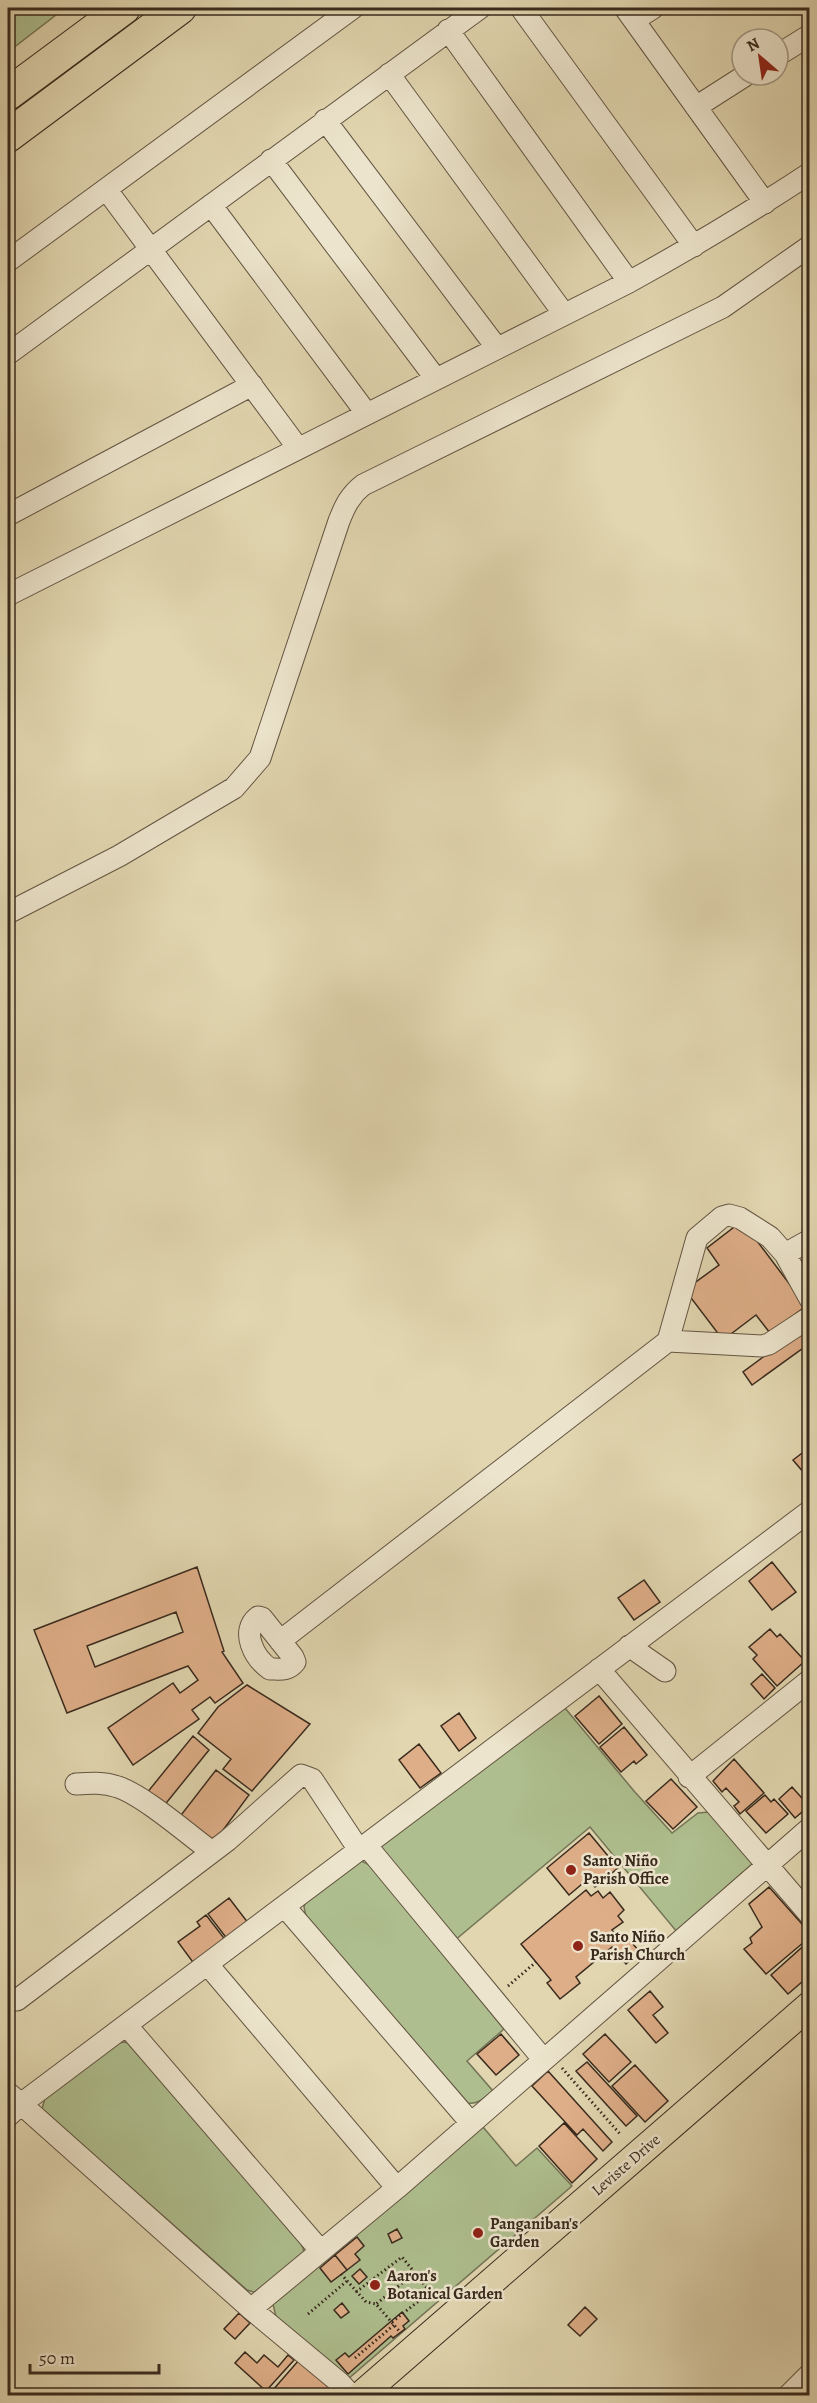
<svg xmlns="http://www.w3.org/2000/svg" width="817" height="2403" font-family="Alegreya,serif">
  <rect width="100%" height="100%" fill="#e1d6b0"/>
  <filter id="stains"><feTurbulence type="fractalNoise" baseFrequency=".00333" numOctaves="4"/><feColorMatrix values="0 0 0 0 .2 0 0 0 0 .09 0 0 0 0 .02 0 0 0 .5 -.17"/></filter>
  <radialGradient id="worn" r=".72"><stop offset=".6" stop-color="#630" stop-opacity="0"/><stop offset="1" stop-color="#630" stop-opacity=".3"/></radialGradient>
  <!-- green -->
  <path fill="#aebe8e" stroke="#747456" stroke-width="1.5" d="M8,8H65L8,52Z
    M565,1708L634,1791L672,1833L698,1813L709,1812L750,1858L752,1864L750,1868L677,1932L590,1827L454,1941L381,1853V1845Z
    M357,1859L370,1865L504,2029L467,2061L493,2091C485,2097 478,2105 468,2103L306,1916L304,1907L306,1899Z
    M124,2042L128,2043L296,2235L303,2248L304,2253L257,2293L247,2290L42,2109L45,2098L119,2043Z
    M483,2127L516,2166L537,2148L572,2186L348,2379L276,2317L273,2304Z"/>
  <!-- building -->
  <path fill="#deae88" stroke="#392a1d" stroke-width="1.5" fill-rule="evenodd" d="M742,1221L806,1306L770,1333L756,1315L723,1340L685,1290L719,1265L707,1248Z
    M810,1322V1343L752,1385L743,1372Z
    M810,1447V1480L793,1460Z
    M772,1562L796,1592L772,1610L749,1581Z
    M197,1567L224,1651L222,1652L243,1683L215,1703L210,1697L192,1710L199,1719L133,1765L108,1728L173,1683L180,1693L198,1680L188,1666L67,1713L34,1630ZM176,1612L183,1632L95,1667L87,1646Z
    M644,1580L660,1602L634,1620L618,1598Z
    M770,1629L777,1637L780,1634L805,1661L777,1686L753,1659L757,1655L749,1647Z
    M762,1674L775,1688L764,1699L751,1684Z
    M247,1685L310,1724L252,1791L223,1769L231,1759L198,1733L218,1707Z
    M599,1696L622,1724L599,1744L575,1716Z
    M459,1713L476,1738L459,1751L441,1726Z
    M624,1727L647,1755L636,1764L634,1761L621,1772L600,1747Z
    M193,1736L209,1750L163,1807L146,1794Z
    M419,1744L441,1773L420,1788L399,1760Z
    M734,1759L764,1793L740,1814L734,1806L739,1802L726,1788L722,1792L713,1781Z
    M216,1770L249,1795L212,1845L178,1819Z
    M671,1779L697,1807L673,1829L646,1801Z
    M792,1787L809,1806L795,1818L779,1799Z
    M765,1795L771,1802L774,1799L788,1814L766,1833L746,1811Z
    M589,1833L618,1868L595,1887L588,1879L569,1895L547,1868Z
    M769,1887L810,1933V1937L766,1974L744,1949L752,1943L750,1938L762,1927L749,1904Z
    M586,1890L591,1896L598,1891L603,1898L610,1892L624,1910L618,1916L623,1922L612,1930L619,1939L624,1934L640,1952L626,1964L612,1947L576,1977L580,1983L560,1999L547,1983L551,1980L521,1944Z
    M229,1898L249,1924L228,1940L208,1914Z
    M206,1915L227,1942L195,1965L178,1942L200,1926L197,1922Z
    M809,1941L810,1975L788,1994L771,1975Z
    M650,1991L663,2007L653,2015L668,2033L656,2043L628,2010Z
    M501,2034L519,2055L496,2075L477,2054Z
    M605,2034L631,2062L609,2082L583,2054Z
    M587,2062L637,2116L626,2126L576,2071Z
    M635,2065L668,2101L645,2122L612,2086Z
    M548,2071L612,2142L603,2151L583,2129L577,2135L532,2086Z
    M564,2123L597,2159L572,2183L539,2146Z
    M397,2229L402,2238L392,2243L388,2234Z
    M357,2237L364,2246L355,2254L360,2260L347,2270L335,2255Z
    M335,2255L347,2270L331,2282L320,2268Z
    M360,2269L367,2277L359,2284L352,2276Z
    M342,2303L349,2312L341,2318L334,2310Z
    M585,2307L597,2319L580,2336L568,2325Z
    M402,2312L409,2321L403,2326L405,2329L393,2338L391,2336L348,2374L336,2360L345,2353L349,2357Z
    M239,2313L250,2323L235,2339L224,2329Z
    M245,2352L257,2363L264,2355L278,2367L288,2355L294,2360L266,2391L235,2363Z
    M299,2360L331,2388L324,2396H303L298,2392L295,2396H277L272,2391Z"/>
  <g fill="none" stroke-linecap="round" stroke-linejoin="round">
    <!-- minor casing -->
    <g stroke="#635542" stroke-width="23">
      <path id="minor" d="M521,8L694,246
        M625,8L765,203
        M634,20L653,8
        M448,30L629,282
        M778,55L810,35
        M389,74L564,314
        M696,107L746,75
        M325,120L497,348
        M271,160L436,379
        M106,189L298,448
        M211,205L367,414
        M8,261L353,8
        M8,354L480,8
        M8,515L252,385
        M8,595L629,282C691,248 751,212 810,173
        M8,913L119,856L234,788L260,758L339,521C345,506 350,495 363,485L723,307L810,246
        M785,1254L810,1299
        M668,1341L762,1346L769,1344L810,1317
        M258,1617L262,1618L293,1657L295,1662C288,1671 280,1669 270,1669C254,1658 240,1631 258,1617Z
        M280,1641L668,1341L697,1238L722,1217L729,1215L740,1218L770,1237L785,1254L810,1240
        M629,1646L665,1671
        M599,1669L810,1915
        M689,1777L810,1680
        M76,1784C90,1783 104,1782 118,1787C143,1795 189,1835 212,1852
        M366,1845L543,2059
        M285,1907L471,2123
        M208,1965L397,2188
        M17,2000L228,1840L301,1775L312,1779L359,1850
        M127,2026L320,2250
        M8,2093L21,2104L8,2116
        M251,2309L397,2188L810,1828
        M352,2396L340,2383L251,2309L21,2104L810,1511
        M788,2396L810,2374"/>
    </g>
    <!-- major casing -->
    <g stroke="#392a1d" stroke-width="29">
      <path id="major" d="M360,2396L810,2005"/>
    </g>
    <!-- highway casing -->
    <g stroke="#392a1d" stroke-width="34">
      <path id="highway" d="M8,94L124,8
        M8,136L180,8"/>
    </g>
    <!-- path -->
    <path stroke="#392a1d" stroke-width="3" stroke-dasharray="1.5 3" stroke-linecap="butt" d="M508,1986L536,1962
      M562,2068L620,2134
      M341,2274L366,2302L376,2304L400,2332
      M356,2292L402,2257L415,2273L376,2304
      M308,2314L347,2281
      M392,2322L430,2292L415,2273
      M355,2358L394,2325"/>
    <!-- minor -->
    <use href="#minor" stroke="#ece4cc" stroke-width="21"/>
    <!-- major -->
    <use href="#major" stroke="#e1d6b0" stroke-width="27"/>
    <!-- highway -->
    <use href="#highway" stroke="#e1d6b0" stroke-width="32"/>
  </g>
  <!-- markers -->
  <g fill="#8f2418" stroke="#ece4cc" stroke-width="2">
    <circle cx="571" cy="1870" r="6"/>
    <circle cx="578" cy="1946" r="6"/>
    <circle cx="478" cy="2233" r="6"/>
    <circle cx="375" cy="2285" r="6"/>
  </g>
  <g text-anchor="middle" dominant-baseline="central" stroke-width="5" stroke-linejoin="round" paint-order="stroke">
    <!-- poi labels -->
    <g font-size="16" font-weight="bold" fill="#392a1d" stroke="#ece4cc" text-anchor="start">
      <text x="583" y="1861">Santo Niño<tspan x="583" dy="18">Parish Office</tspan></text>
      <text x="590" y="1937">Santo Niño<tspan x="590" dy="18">Parish Church</tspan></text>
      <text x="490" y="2224">Panganiban's<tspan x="490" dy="18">Garden</tspan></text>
      <text x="387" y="2276">Aaron's<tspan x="387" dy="18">Botanical Garden</tspan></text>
    </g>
    <!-- street labels -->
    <g font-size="16" fill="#392a1d" stroke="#ece4cc">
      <text transform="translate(626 2165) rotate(-41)">Leviste Drive</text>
    </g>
  </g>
  <!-- margin -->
  <rect width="817" height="2403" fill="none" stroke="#e1d6b0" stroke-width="30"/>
  <rect x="9" y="9" width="799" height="2385" fill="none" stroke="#392a1d" stroke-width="3"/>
  <rect x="15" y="15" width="787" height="2373" fill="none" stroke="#392a1d" stroke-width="1.5"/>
  <!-- north arrow -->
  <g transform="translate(760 57) rotate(331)"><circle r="28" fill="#ece4cc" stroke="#a49a86" stroke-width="1.5"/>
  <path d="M0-4.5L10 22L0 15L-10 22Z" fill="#8f2418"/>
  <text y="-9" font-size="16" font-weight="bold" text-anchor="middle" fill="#392a1d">N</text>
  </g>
  <!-- scale -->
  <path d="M30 2364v9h129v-9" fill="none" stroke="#392a1d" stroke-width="3"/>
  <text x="39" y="2364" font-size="18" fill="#392a1d" stroke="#ece4cc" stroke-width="4.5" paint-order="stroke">50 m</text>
  <rect width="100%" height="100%" filter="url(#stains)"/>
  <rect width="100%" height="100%" fill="url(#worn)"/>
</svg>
